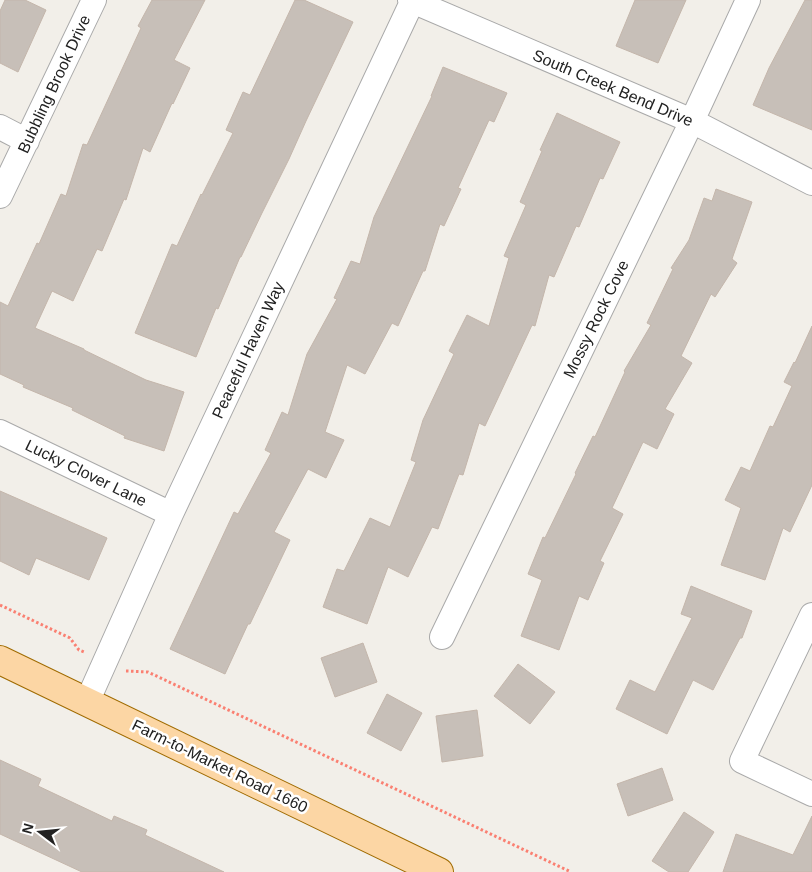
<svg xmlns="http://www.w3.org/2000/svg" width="812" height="872" font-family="Arial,sans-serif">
  <rect width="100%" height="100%" fill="#f2efe9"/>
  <!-- building -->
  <path fill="#c7bfb8" stroke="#c4b6ab" d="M5,0H25L46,10L18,72L0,63V11Z
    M152,0H205L174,60L190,68L173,104L172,103L150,152L143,148L126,200L124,199L102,251L97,249L73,301L52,291L35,328L84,349V350L146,380L184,392L164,451L124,438L125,436L72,410L73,408L23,387L24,385L0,374V302L8,306L37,243L39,244L61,194L66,196L83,144L87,145L141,28L138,26Z
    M295,0H304L353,22L306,121L289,159L262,213L241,257H240L218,309L216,308L196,357L135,333L172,244L177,246L201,194L202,195L233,133L226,130L243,92L250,95Z
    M635,0H686L658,63L616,46Z
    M805,0H812V130L753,105L769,68Z
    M443,67L507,93L494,122L489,120L458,188L461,189L444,226L440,224L425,271H423L398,326L392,323L365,374L347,365L325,432L344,440L326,478L308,469L274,532L290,540L250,624H248L225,674L170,649L234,512L238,514L271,453L265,450L282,412L288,415L307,354L337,299L334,298L351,261L360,264L374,217L432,96H431Z
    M557,113L620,142L603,179L600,178L579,227L576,226L554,277L549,275L535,326L532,325L485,426L479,423L463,475L459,474L438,529L432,527L408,577L388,567L367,624L323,607L337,569L344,571L370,518L390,527L416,462L411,460L423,420L454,354L449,351L467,315L489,326L509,258L504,256L526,205L520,202L542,151L540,150Z
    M716,189L752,202L732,259L737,263L715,297L711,294L681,356L692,363L665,409L674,414L657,449L643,442L612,508L623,514L600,561L604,563L588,600L579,596L559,650L521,636L542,580L528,574L543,537L545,538L576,474L575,473L593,436L595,437L625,372L624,371L651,325L647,323L673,269L671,268L689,240L704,198L712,201Z
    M812,326V485L790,532L783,528L765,580L721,565L741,508L725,500L741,467L750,471L770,426L773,427L792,386L784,382L794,362L795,363Z
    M0,491L107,538L89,580L36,558L29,575L0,561Z
    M691,586L752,611L742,638H740L713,690L693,680L667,734L616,709L630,680L655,692L692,618L681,614Z
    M363,643L377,682L335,697L321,658Z
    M518,664L555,692L530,724L494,696Z
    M387,694L422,713L401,751L367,733Z
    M477,710L483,756L442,762L436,716Z
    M0,760L41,779L38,786L112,821L114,816L147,830L145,835L224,872H82L0,834Z
    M662,768L673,800L628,816L617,784Z
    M684,812L714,832L688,872H669L652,861Z
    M812,816V872H723L736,834L793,855Z"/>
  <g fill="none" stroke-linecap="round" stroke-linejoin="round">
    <!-- minor casing -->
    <g stroke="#a9a9a9" stroke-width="26">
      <path id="minor" d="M410,0L692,121L812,183
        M0,127L27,141
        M0,196L94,0
        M0,432L171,514
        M812,615L742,761L812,794
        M442,637L692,121L748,0
        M87,702L171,514L413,0"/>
    </g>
    <!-- major casing -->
    <g stroke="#a06b00" stroke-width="30">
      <path id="major" d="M0,660L439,872"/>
    </g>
    <!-- path -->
    <path stroke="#fa8072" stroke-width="3" stroke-dasharray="2.5 2.5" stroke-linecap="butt" d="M0,605L70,638L79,650L84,652
      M126,671L148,672L571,872"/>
    <!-- minor -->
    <use href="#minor" stroke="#fff" stroke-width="24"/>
    <!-- major -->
    <use href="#major" stroke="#fcd6a4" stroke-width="28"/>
  </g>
  <g text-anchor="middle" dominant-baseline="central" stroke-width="5" stroke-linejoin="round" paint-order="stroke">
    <!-- street labels -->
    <g font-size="16" fill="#222" stroke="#fff">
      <text transform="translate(54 84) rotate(-65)">Bubbling Brook Drive</text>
      <text transform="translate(613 88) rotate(23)">South Creek Bend Drive</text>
      <text transform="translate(596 319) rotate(-64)">Mossy Rock Cove</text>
      <text transform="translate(248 350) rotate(-65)">Peaceful Haven Way</text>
      <text transform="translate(86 473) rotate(26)">Lucky Clover Lane</text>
      <text transform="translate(220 766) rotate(26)">Farm-to-Market Road 1660</text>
    </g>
  </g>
  <!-- north arrow -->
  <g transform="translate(40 832) rotate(286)" stroke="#ffffff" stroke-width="4" paint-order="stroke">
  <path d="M0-4L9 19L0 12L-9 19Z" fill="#222222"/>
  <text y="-8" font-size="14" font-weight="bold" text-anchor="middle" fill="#222222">N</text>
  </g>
</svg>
